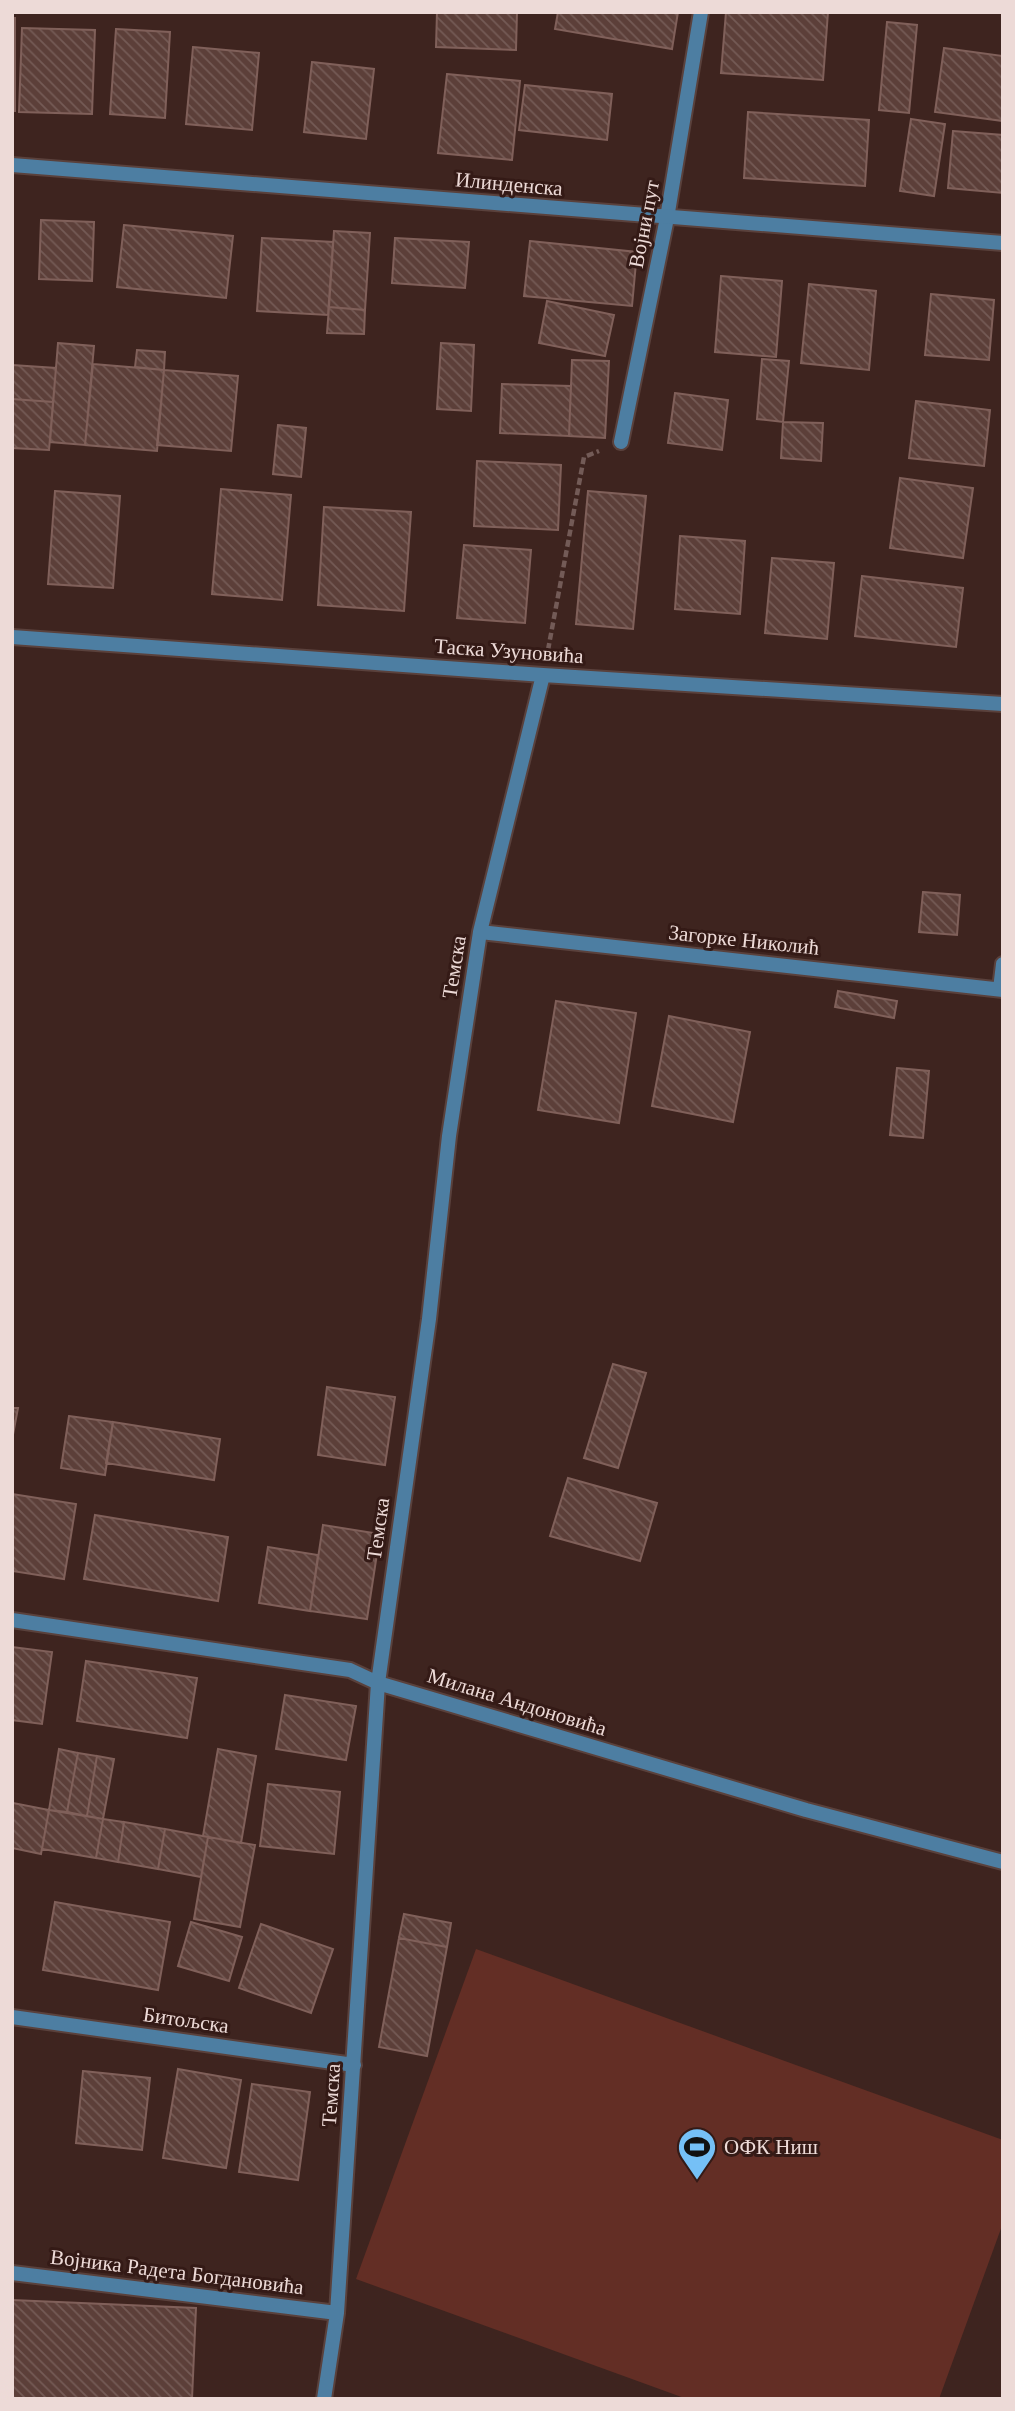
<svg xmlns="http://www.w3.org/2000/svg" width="1015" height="2411" font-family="Georgia,serif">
  <defs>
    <pattern id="building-back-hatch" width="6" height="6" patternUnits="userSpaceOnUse" patternTransform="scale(1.75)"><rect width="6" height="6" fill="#5c3f39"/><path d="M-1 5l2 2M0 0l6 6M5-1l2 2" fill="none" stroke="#745a55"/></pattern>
  </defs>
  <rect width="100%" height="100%" fill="#3e241f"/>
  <!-- garden -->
  <path fill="#632e25" d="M476,1949L1003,2140V2223L939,2399H687L356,2279Z"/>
  <!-- building -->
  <path fill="url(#building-back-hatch)" stroke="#80605a" stroke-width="2" d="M437,12H517L516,50L436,47Z
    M558,12H678L672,49L555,29Z
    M726,12H828L823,80L721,73Z
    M12,18H15V111H12Z
    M887,22L917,25L909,113L879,110Z
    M22,28L95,30L92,114L19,112Z
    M116,29L170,32L165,118L110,114Z
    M193,47L259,53L252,130L186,124Z
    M944,48L1003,56V121L935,112Z
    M312,62L374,69L366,139L304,132Z
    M447,74L520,81L512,160L438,153Z
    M525,85L612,94L607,140L519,130Z
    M748,112L869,120L865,186L744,178Z
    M911,119L945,124L934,196L900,191Z
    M953,131L1003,135V193L948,188Z
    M41,220L94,222L92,281L39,279Z
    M124,225L233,236L226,298L117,287Z
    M334,231L370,233L365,310L329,307Z
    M262,238L333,242L328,315L257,311Z
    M395,238L469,242L465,288L392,283Z
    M530,241L637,252L632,306L524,296Z
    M721,276L782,281L776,357L715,352Z
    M809,284L876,291L869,370L801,363Z
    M931,294L994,300L989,360L925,355Z
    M547,301L614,315L605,356L539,343Z
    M329,307L365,310L364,334L327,333Z
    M58,343L94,346L85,445L50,442Z
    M441,343L474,345L471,411L437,409Z
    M137,350L165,352L164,370L135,367Z
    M762,359L789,361L783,422L757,419Z
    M572,360L609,361L605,438L569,436Z
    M93,364L164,370L157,451L85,445Z
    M12,365L56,368L53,402L12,399Z
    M164,370L238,376L231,451L157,445Z
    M502,384L571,386L569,436L500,433Z
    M675,393L728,400L722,450L668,443Z
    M12,399L53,402L49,450L12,448Z
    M916,401L990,410L984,466L909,458Z
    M783,422L823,423L821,461L781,458Z
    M278,425L306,428L301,477L273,474Z
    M477,461L561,465L558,530L474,526Z
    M900,478L973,488L963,558L890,548Z
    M221,489L291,495L282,600L212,594Z
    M55,491L120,496L113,588L48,584Z
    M588,491L646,496L633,629L576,624Z
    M324,507L411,512L404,611L318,605Z
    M680,536L745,541L740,614L675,609Z
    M464,545L531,550L525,623L457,618Z
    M772,558L834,563L827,639L765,633Z
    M862,576L963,588L956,647L855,636Z
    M923,892L960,895L957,935L919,932Z
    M838,991L897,1001L894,1018L835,1007Z
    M556,1001L636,1013L619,1123L538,1110Z
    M669,1016L750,1032L733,1122L652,1106Z
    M897,1068L929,1071L923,1138L890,1135Z
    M613,1364L646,1373L618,1468L584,1458Z
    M327,1387L395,1397L385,1465L318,1455Z
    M12,1408H18L12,1440Z
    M69,1416L113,1422L105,1475L61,1468Z
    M113,1422L220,1439L214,1480L106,1463Z
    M568,1478L657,1503L640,1561L550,1536Z
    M12,1494L76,1504L64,1579L12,1571Z
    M95,1515L228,1537L218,1601L84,1579Z
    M323,1525L380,1534L367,1619L310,1611Z
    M268,1547L318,1555L310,1611L259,1603Z
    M12,1647L52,1652L42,1724L12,1720Z
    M86,1661L197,1678L187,1738L77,1721Z
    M285,1695L356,1706L346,1760L276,1749Z
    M59,1749L78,1753L67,1812L49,1810Z
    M218,1749L256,1756L241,1843L203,1836Z
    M78,1753L97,1756L87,1816L67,1812Z
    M97,1756L114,1759L103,1819L87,1816Z
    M268,1784L340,1792L334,1854L260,1846Z
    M13,1803L49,1810L41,1854L12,1848Z
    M49,1810L103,1819L96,1858L42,1849Z
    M103,1819L124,1822L118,1862L96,1858Z
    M124,1822L165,1829L158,1869L118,1862Z
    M165,1829L208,1837L201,1877L158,1869Z
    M208,1837L255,1845L240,1927L194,1919Z
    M55,1902L170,1922L158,1990L43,1970Z
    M404,1914L451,1923L447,1947L399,1938Z
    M191,1922L242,1937L229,1981L178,1966Z
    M261,1924L333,1949L311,2013L239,1988Z
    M399,1938L447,1947L427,2056L379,2047Z
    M178,2069L241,2080L226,2168L163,2158Z
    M83,2071L150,2078L142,2150L76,2143Z
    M252,2084L310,2092L298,2180L239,2172Z
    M12,2300L196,2308L192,2399H12Z"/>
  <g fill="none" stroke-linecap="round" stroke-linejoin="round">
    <!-- service casing -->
    <g stroke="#5a413c" stroke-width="18">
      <path id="service" d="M621,442L667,218L701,12"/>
    </g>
    <!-- minor casing -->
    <g stroke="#5a413c" stroke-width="18">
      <path id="minor" d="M12,165L1003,243
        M12,637L543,675L1003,704
        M480,932L1003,990
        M1000,989L1003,964
        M12,1620L350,1670L378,1683L806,1810L1003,1862
        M12,2017L354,2065
        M12,2273L337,2313
        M324,2399L337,2313L378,1683L429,1319L449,1136L480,932L543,675"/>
    </g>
    <!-- path -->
    <path stroke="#735b57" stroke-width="4.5" stroke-dasharray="7 3.5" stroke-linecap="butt" d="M548,650L584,457L599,451"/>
    <!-- service -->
    <use href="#service" stroke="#4d7ea2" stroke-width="14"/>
    <!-- minor -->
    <use href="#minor" stroke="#4d7ea2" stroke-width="14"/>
  </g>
  <!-- icons -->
  <defs>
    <g id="stadium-pin" transform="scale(2.0125)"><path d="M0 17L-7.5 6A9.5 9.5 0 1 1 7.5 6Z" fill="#75c0f6" stroke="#341a16"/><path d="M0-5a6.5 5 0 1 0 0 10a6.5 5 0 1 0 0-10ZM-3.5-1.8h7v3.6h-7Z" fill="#111"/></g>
  </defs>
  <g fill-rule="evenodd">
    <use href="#stadium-pin" x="697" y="2147"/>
  </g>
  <g text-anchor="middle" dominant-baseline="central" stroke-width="6" stroke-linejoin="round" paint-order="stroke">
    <!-- street labels -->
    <g font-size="21" fill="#eddad7" stroke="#341a16">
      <text transform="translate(509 184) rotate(5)">Илинденска</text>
      <text transform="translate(644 224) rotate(-79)">Војни пут</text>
      <text transform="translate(509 651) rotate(4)">Таска Узуновића</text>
      <text transform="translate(744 940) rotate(6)">Загорке Николић</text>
      <text transform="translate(454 967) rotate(-81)">Темска</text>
      <text transform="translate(378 1529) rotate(-82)">Темска</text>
      <text transform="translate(517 1702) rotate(17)">Милана Андоновића</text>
      <text transform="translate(186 2020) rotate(8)">Битољска</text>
      <text transform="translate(331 2095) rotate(-86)">Темска</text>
      <text transform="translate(177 2272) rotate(7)">Војника Радета Богдановића</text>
    </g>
    <!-- poi labels -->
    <g font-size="21" fill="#eddad7" stroke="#341a16" text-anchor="start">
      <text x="724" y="2147">ОФК Ниш</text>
    </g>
  </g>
  <!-- border -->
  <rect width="1015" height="2411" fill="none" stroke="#eddad7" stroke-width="28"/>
</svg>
